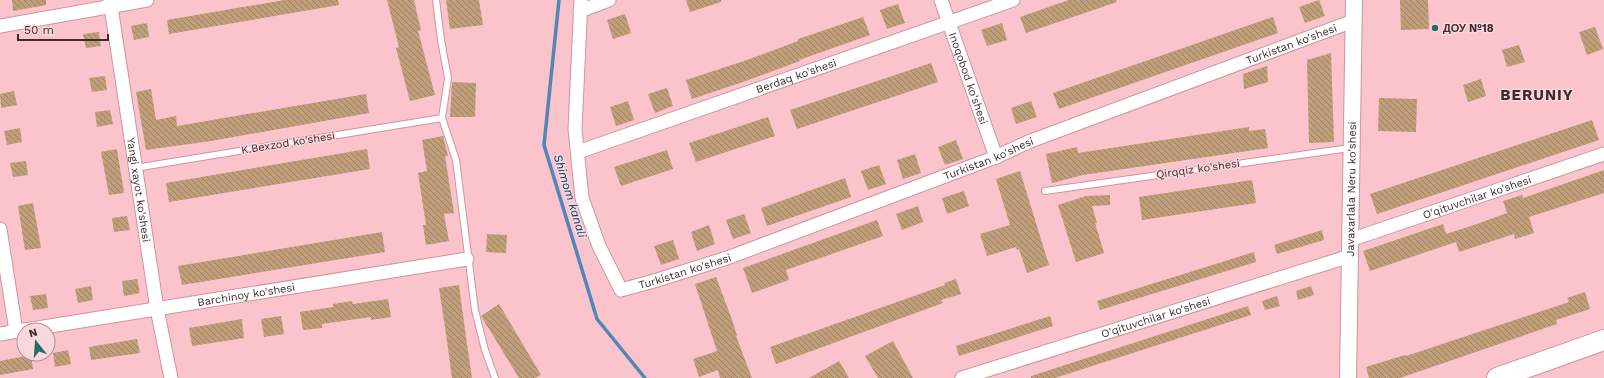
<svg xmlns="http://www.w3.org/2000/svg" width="1604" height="378" font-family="'Work Sans',sans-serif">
  <defs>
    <pattern id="building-back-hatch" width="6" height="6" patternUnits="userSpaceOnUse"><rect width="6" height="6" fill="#c09e79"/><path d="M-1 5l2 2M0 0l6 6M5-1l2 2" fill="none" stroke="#9d8164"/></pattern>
  </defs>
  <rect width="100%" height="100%" fill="#fbc3cc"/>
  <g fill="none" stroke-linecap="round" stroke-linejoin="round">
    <!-- stream -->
    <path stroke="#5186b8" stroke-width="3.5" d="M559,0L544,145L597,319L645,378"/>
  </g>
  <!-- building -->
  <path fill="url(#building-back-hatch)" d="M12,0H46V5L13,11Z
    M284,0H338L339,5L169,34L167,20Z
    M387,0H414L421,30L418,31L435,95L410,101L396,48L399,47Z
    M446,0H479L483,25L450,29Z
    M686,0H721V2L690,12Z
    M1069,0H1116L1117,2L1026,33L1020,17Z
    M1319,0L1325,16L1305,23L1299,7Z
    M1400,0H1428L1429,29L1401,30Z
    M898,4L905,23L887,29L880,10Z
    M625,14L631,33L613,39L607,20Z
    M863,17L870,35L799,60L800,61L743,82L692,99L686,80L747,60L798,41V39Z
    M1273,17L1278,33L1059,109L1053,93Z
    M147,23L149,37L134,40L131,26Z
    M1002,23L1007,40L987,46L981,30Z
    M1595,27L1603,49L1587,55L1579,32Z
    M99,32L101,46L86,48L83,34Z
    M1519,45L1525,62L1507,67L1502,50Z
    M1331,53L1334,142L1309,143L1307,60Z
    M931,63L938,82L797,129L790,110Z
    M1267,66L1268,82L1244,89L1243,74Z
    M105,76L107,90L92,92L89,78Z
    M1481,79L1486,96L1468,102L1463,85Z
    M452,82L476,83L475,117H450Z
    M667,88L673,106L655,113L648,94Z
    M151,89L156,120L176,116L177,126L366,94L369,113L211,141L146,150L136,92Z
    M14,91L17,105L1,108L0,94Z
    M1379,98L1417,99L1416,132L1378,131Z
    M628,101L634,120L616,126L610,107Z
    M1031,101L1037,117L1016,124L1011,108Z
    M110,110L113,124L97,127L95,112Z
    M768,117L775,136L696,162L689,143Z
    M1592,120L1599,140L1377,214L1370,194Z
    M1249,127V131L1265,129L1268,148L1083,175L1052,183L1046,154L1077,147L1078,153Z
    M20,128L22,142L7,145L4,131Z
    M443,136L448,156H445L454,213L444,214L449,241L426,245L423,225H426L418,173L427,171L422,140Z
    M956,140L963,159L945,165L938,147Z
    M117,149L124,193L109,195L101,152Z
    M367,149L370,169L169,202L166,183Z
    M667,150L673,169L621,186L614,167Z
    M915,154L921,173L903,179L897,160Z
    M26,161L28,175L13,177L10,163Z
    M879,165L886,184L868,190L861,171Z
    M1604,170V193L1529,217L1534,233L1515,239L1514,234L1459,252L1456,242L1370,271L1363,251L1443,224L1446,234L1477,224L1507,213L1503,201L1522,195L1523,198Z
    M1020,171L1049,265L1027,273L1019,249L1017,250L1016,247L987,256L980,234L1010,225L996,179Z
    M845,178L851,197L767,226L761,208Z
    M1252,180L1256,203L1142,220L1139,197Z
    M964,191L969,206L947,214L942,198Z
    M1110,195V205L1092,206L1097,223H1095L1104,253L1076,262L1058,205L1086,196Z
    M33,203L41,248L25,250L18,206Z
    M918,206L923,222L902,230L896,214Z
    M744,214L751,233L733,239L726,220Z
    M127,216L130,230L114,232L112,218Z
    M877,220L883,236L786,270L789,280L752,293L743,268Z
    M709,225L715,244L697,251L691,232Z
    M1322,230L1324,240L1277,254L1274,245Z
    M382,232L385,252L182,285L178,266Z
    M487,234L507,235L506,253L486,252Z
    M673,240L679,259L661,265L654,246Z
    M1254,252L1256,262L1100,310L1097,301Z
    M716,277L731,317L737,335L736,336L752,378H720L718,370L699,377L693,359L717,351L695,284Z
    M137,279L140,293L124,296L122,281Z
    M956,279L961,294L941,300L943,303L776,364L770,347L945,285L944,283Z
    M459,285L466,337L472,378H452L446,334L439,288Z
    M91,286L93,300L78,303L75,289Z
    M1311,286L1314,295L1298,300L1296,291Z
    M1585,292L1590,309L1556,320L1557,324L1400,378H1369L1366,367L1405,355L1406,356L1569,302L1567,298Z
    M46,294L48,308L33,310L30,296Z
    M1277,296L1280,306L1265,310L1262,301Z
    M388,299L391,317L371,320V317L322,324V328L303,330L300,312L333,307V304L352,301L353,304Z
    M499,304L541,375L535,378H519L481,316Z
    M1248,306L1251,315L1055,378H1031V376Z
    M281,316L284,334L264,337L261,319Z
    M1050,316L1053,326L959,356L956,346Z
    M242,319L244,338L192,346L189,328Z
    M137,339L140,353L91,360L89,347Z
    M893,341L913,378H878L865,356Z
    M68,350L71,364L55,367L53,353Z
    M31,355L33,369L0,375V361Z
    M839,361L849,378H809Z"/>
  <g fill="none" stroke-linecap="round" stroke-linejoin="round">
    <!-- service casing -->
    <g stroke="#cb969f" stroke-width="8">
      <path id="service" d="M436,0L441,40L448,78L442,118L456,160L475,310L485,350L495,378
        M135,168L442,118
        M1045,191L1350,148"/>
    </g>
    <!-- minor casing -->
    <g stroke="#cb969f" stroke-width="15">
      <g id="minor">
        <path id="s1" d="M110,0L157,309L171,378"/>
        <path id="s2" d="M581,0L575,129L582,198L599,246L621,290L654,281L727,258L996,157L1028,142L1353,21"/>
        <path id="s3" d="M941,0L996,157"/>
        <path d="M580,11L609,0"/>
        <path d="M0,26L147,0"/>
        <path id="s4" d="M578,152L1013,0"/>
        <path d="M0,229L16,331"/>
        <path id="s5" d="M1350,240L1604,154"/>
        <path id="s6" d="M25,330L467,259"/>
        <path d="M0,334L24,330"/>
        <path id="s7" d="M962,378L1350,256"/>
      </g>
    </g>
    <!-- tertiary casing -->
    <g stroke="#cb969f" stroke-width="18">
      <g id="tertiary">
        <path id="s8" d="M1348,378L1354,0"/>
      </g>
    </g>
    <!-- primary casing -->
    <g stroke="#cb969f" stroke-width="22">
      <path id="primary" d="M1497,378L1604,340"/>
    </g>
    <!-- service -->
    <use href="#service" stroke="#fff" stroke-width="6"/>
    <!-- minor -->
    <use href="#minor" stroke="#fff" stroke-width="13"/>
    <!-- tertiary -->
    <use href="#tertiary" stroke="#fff" stroke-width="16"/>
    <!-- primary -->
    <use href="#primary" stroke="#fff" stroke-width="20"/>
  </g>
  <!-- markers -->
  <circle fill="#236d68" stroke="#fad7dc" stroke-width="1.5" cx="1435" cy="28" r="4"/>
  <g text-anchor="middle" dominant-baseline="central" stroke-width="3" stroke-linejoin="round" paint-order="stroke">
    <!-- poi labels -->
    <g font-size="11" font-weight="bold" fill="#402a2e" stroke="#fad7dc" text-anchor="start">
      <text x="1443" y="28">ДОУ №18</text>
    </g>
    <!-- street labels -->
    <g font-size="11" fill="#402a2e" stroke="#fad7dc">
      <text stroke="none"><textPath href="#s2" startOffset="1013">Turkistan ko'shesi</textPath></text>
      <text stroke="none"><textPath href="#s4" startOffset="231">Berdaq ko'shesi</textPath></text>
      <text stroke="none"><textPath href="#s3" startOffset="83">Inoqobod ko'shesi</textPath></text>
      <text transform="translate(288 143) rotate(-9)">K.Bexzod ko'shesi</text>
      <text stroke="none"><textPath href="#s2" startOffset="689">Turkistan ko'shesi</textPath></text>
      <text transform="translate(1198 169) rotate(-8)">Qirqqiz ko'shesi</text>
      <text stroke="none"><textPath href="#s1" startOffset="192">Yangi xayot ko'shesi</textPath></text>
      <text stroke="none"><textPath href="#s8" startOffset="189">Javaxarlala Neru ko'shesi</textPath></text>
      <text stroke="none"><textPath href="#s5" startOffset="134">O'qituvchilar ko'shesi</textPath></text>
      <text stroke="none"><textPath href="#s2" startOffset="365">Turkistan ko'shesi</textPath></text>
      <text stroke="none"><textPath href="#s6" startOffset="224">Barchinoy ko'shesi</textPath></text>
      <text stroke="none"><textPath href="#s7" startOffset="203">O'qituvchilar ko'shesi</textPath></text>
    </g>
    <!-- water labels -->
    <g font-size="12" font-style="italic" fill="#004070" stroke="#fad7dc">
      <text transform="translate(570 196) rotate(73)">Shimom kanali</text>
    </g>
    <!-- district labels -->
    <g font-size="15" font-weight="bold" letter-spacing="1" fill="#402a2e" stroke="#fad7dc">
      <text x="1537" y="95">BERUNIY</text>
    </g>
  </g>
  <!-- north arrow -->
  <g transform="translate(36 342) rotate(343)"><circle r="19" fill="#fad7dc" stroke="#b09296"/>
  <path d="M0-3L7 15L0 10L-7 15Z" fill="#236d68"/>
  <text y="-6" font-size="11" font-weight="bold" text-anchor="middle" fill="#402a2e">N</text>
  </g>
  <!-- scale -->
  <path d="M18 34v6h90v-6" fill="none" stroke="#402a2e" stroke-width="2"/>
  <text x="24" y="34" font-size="12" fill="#402a2e" stroke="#fad7dc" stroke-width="3" paint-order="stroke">50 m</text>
</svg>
